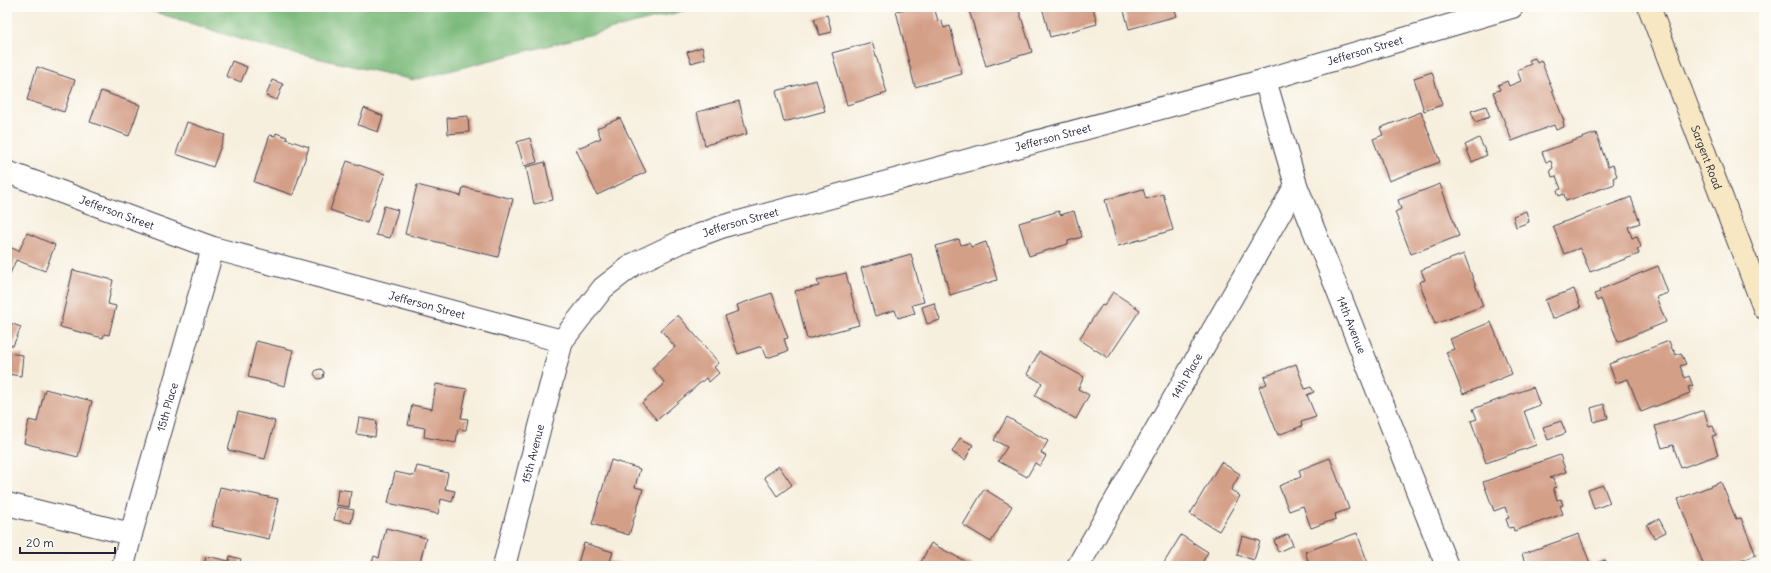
<svg xmlns="http://www.w3.org/2000/svg" width="1771" height="573" font-family="Delius,sans-serif">
  <rect width="100%" height="100%" fill="#fdfcf7"/>
  <filter id="ink" filterUnits="userSpaceOnUse"><feTurbulence type="fractalNoise" baseFrequency=".025" numOctaves="2"/><feDisplacementMap in="SourceGraphic" scale="8" xChannelSelector="R" yChannelSelector="G"/><feConvolveMatrix kernelMatrix="1 2 1 2 8 2 1 2 1" color-interpolation-filters="sRGB"/></filter>
  <filter id="wash" filterUnits="userSpaceOnUse"><feTurbulence type="fractalNoise" baseFrequency=".012" numOctaves="4" result="noise"/><feDisplacementMap in="SourceGraphic" scale="16" xChannelSelector="R" yChannelSelector="G"/><feGaussianBlur stdDeviation="0.9" result="paint"/><feColorMatrix in="noise" values="0 0 0 0 0 0 0 0 0 0 0 0 0 0 0 0 0 1.4 0 .05"/><feComposite in="paint" operator="in"/></filter>
  <g filter="url(#wash)">
    <rect width="100%" height="100%" fill="#f7efde"/>
    <!-- forest -->
    <path fill="#7bba7a" stroke="#4e6e5a" d="M139,7H698L414,80L259,45Z"/>
    <g id="blocks">
      <!-- building -->
      <path fill="#d49f87" d="M912,7H934L938,21L941,20L944,28L950,26L962,74L915,87L896,11Z
        M968,7H1018L1032,52L986,66Z
        M1042,7H1093L1097,24L1050,37Z
        M1123,7H1174L1177,16L1129,29Z
        M827,15L832,32L820,35L814,19Z
        M872,42L887,93L847,105L832,53Z
        M702,47L705,59L691,63L687,52Z
        M1535,58L1537,62L1541,60L1564,121H1563L1564,127L1556,130L1554,125L1512,141L1493,92L1500,90L1498,85L1507,81L1509,86L1521,81L1517,70L1531,64L1529,60Z
        M232,61L247,67L241,82L226,76Z
        M37,67L75,80L64,112L27,100Z
        M1432,72L1442,105L1424,111L1414,78Z
        M272,80L283,84L277,100L266,96Z
        M816,80L825,111L784,122L776,91Z
        M101,91L140,105L129,136L90,122Z
        M739,101L747,134L705,145L697,112Z
        M1486,106L1490,117L1475,122L1471,111Z
        M364,108L383,116L378,132L358,125Z
        M1421,112L1440,162L1389,181L1373,139L1383,135L1380,128Z
        M468,116L469,132L448,134L447,118Z
        M620,118L646,172L597,195L576,149L601,138L597,128Z
        M187,122L225,135L213,167L176,154Z
        M276,133L287,137L286,139L309,147L293,195L254,182L270,135L275,136Z
        M1596,133L1608,167L1613,165L1617,176L1613,178L1615,184L1566,201L1564,194L1559,196L1557,190L1561,189L1556,176L1552,177L1550,170L1553,168L1551,161L1546,162L1542,152Z
        M530,138L537,162L524,166L517,142Z
        M1479,138L1487,155L1472,162L1465,145Z
        M347,161L385,174L367,223L330,210Z
        M545,162L553,200L534,204L526,167Z
        M1440,184L1459,236L1411,254L1395,212L1401,209L1398,200Z
        M417,185L461,196L463,187L513,199L498,257L405,234Z
        M1143,189L1146,199L1163,194L1173,230L1118,246L1105,200Z
        M1631,197L1640,223L1628,227L1632,238L1637,236L1641,247L1637,249L1639,254L1590,272L1580,248L1564,254L1553,226Z
        M384,206L398,210L390,238L376,235Z
        M1059,211L1060,215L1074,211L1082,237L1068,241V244L1029,256L1019,223Z
        M1526,211L1529,222L1516,227L1513,216Z
        M27,233L55,245L45,271L16,260L7,281V246L19,251Z
        M959,239L961,245L969,243L971,247L986,242L997,280L950,295L936,246Z
        M911,254L924,302L912,305L915,313L898,318L895,310L875,316L861,268Z
        M1464,254L1483,306L1435,324L1419,282L1425,280L1421,270Z
        M1658,266L1668,293L1656,297L1666,322L1618,342L1601,299L1597,301L1594,294L1600,292L1599,290Z
        M73,270L113,280L108,304L116,306L109,335L104,334L103,338L60,327Z
        M846,273L859,325L807,339L795,291L819,286L817,280Z
        M1574,289L1581,308L1552,319L1545,300Z
        M1113,292L1140,310L1108,358L1079,339L1102,305L1104,306Z
        M772,293L788,338L784,339L788,351L767,358L762,346L738,354L725,316L739,311L737,305Z
        M934,303L940,320L927,324L922,307Z
        M678,315L719,363L714,367L719,373L709,382L706,378L657,420L642,403L665,383L652,368L675,347L661,330Z
        M7,322L21,327L13,346L7,343Z
        M1491,322L1512,374L1463,394L1446,352L1454,349L1450,339Z
        M256,341L293,350L285,386L248,377Z
        M1669,341L1673,351L1674,350L1676,355L1681,353L1686,364L1680,366L1685,378L1689,376L1693,386L1688,387L1690,393L1641,412L1628,379L1616,383L1609,364Z
        M1039,352L1084,377L1078,389L1089,395L1076,419L1035,396L1042,383L1027,374Z
        M7,353L23,355L21,376L7,374Z
        M1296,364L1305,389L1311,387L1314,392L1307,395L1316,417L1301,422L1302,426L1278,435L1259,387L1267,384L1264,377Z
        M321,369L324,372L323,378L318,379L314,374L316,370Z
        M436,384L467,389L461,418L468,419L466,430L458,429L456,443L424,437L425,428L408,425L412,405L432,409Z
        M1533,387L1540,405L1524,411L1536,445L1486,463L1471,421L1477,419L1473,409Z
        M45,389L92,401L78,457L24,443L29,420L37,422Z
        M1604,404L1608,418L1594,422L1591,408Z
        M7,405L11,406L8,423H7Z
        M1704,410L1709,427L1713,426L1716,435L1712,436L1718,455L1681,468L1673,445L1662,448L1655,426Z
        M238,412L275,421L265,459L228,450Z
        M1007,417L1048,441L1041,453L1046,456L1040,466L1035,463L1027,477L998,461L1007,447L994,440Z
        M359,418L377,421L375,437L356,434Z
        M1561,421L1566,433L1548,440L1543,427Z
        M960,438L973,445L965,460L952,452Z
        M1560,455L1566,472L1549,478L1553,479L1556,487L1553,488L1557,500L1561,499L1563,505L1560,506L1563,514L1514,531L1513,527L1509,528L1506,519L1509,518L1505,507L1494,511L1483,482Z
        M1330,458L1349,509L1335,514L1336,519L1311,528L1303,506L1289,511L1279,486L1301,477L1299,470Z
        M611,460L640,469L635,487L643,489L629,535L592,524Z
        M1221,462L1240,474L1231,490L1240,496L1219,531L1190,514Z
        M417,466L448,473L445,489L455,491L452,502L441,499L438,514L388,503L395,472L414,476Z
        M779,466L792,485L777,496L764,477Z
        M1721,482L1736,519L1741,518L1756,555L1728,566H1704L1678,499Z
        M1603,485L1610,503L1594,509L1588,490Z
        M220,487L278,499L269,539L211,526Z
        M338,489L351,491L349,507L336,505Z
        M984,489L1012,506L991,542L963,525Z
        M337,507L354,510L351,523L334,520Z
        M1659,519L1666,532L1654,538L1647,525Z
        M386,528L426,538L419,566H371L374,556L379,558Z
        M1357,533L1369,566H1310L1305,552Z
        M1288,534L1293,545L1278,552L1274,540Z
        M1579,534L1591,566L1605,560L1608,566H1526L1522,554Z
        M1181,535L1208,552L1202,563L1207,566H1162Z
        M1242,536L1260,541L1254,560L1237,555Z
        M584,543L613,552L610,561L626,566H577Z
        M931,543L974,566H919Z
        M206,556L229,561L230,556L241,559L239,565L242,566H204Z"/>
    </g>
  </g>
  <g filter="url(#ink)">
    <use href="#blocks" fill-opacity="0" stroke="#424153" stroke-width="1"/>
    <g fill="none" stroke-linecap="round" stroke-linejoin="round">
      <!-- minor casing -->
      <g stroke="#424153" stroke-width="24">
        <g id="minor">
          <path id="s1" d="M1265,80L1296,185L1447,566"/>
          <path id="s2" d="M7,172L213,248L562,341"/>
          <path d="M7,504L131,534"/>
          <path id="s3" d="M123,566L131,534L213,248"/>
          <path id="s4" d="M504,566L562,341L603,288L634,264L678,243L724,226L1265,80L1512,7"/>
          <path id="s5" d="M1078,566L1296,185"/>
        </g>
      </g>
      <!-- secondary casing -->
      <g stroke="#424153" stroke-width="24">
        <g id="secondary">
          <path id="s6" d="M1649,7L1764,308"/>
        </g>
      </g>
      <!-- minor -->
      <use href="#minor" stroke="#fff" stroke-width="22"/>
      <!-- secondary -->
      <use href="#secondary" stroke="#f7e8c3" stroke-width="22"/>
    </g>
  </g>
  <g text-anchor="middle" dominant-baseline="central" stroke-width="3" stroke-linejoin="round" paint-order="stroke">
    <!-- street labels -->
    <g font-size="11" fill="#22223b" stroke="#fdfcf7">
      <text stroke="none"><textPath href="#s4" startOffset="1101">Jefferson Street</textPath></text>
      <text stroke="none"><textPath href="#s4" startOffset="777">Jefferson Street</textPath></text>
      <text stroke="none"><textPath href="#s6" startOffset="161">Sargent Road</textPath></text>
      <text stroke="none"><textPath href="#s2" startOffset="117">Jefferson Street</textPath></text>
      <text stroke="none"><textPath href="#s4" startOffset="453">Jefferson Street</textPath></text>
      <text stroke="none"><textPath href="#s2" startOffset="441">Jefferson Street</textPath></text>
      <text stroke="none"><textPath href="#s1" startOffset="260">14th Avenue</textPath></text>
      <text stroke="none"><textPath href="#s5" startOffset="219">14th Place</textPath></text>
      <text stroke="none"><textPath href="#s3" startOffset="165">15th Place</textPath></text>
      <text stroke="none"><textPath href="#s4" startOffset="116">15th Avenue</textPath></text>
    </g>
  </g>
  <!-- margin -->
  <rect width="1771" height="573" fill="none" stroke="#fdfcf7" stroke-width="24"/>
  <!-- scale -->
  <path d="M20 547v6h95v-6" fill="none" stroke="#22223b" stroke-width="2"/>
  <text x="26" y="547" font-size="12" fill="#22223b" stroke="#fdfcf7" stroke-width="3" paint-order="stroke">20 m</text>
</svg>
